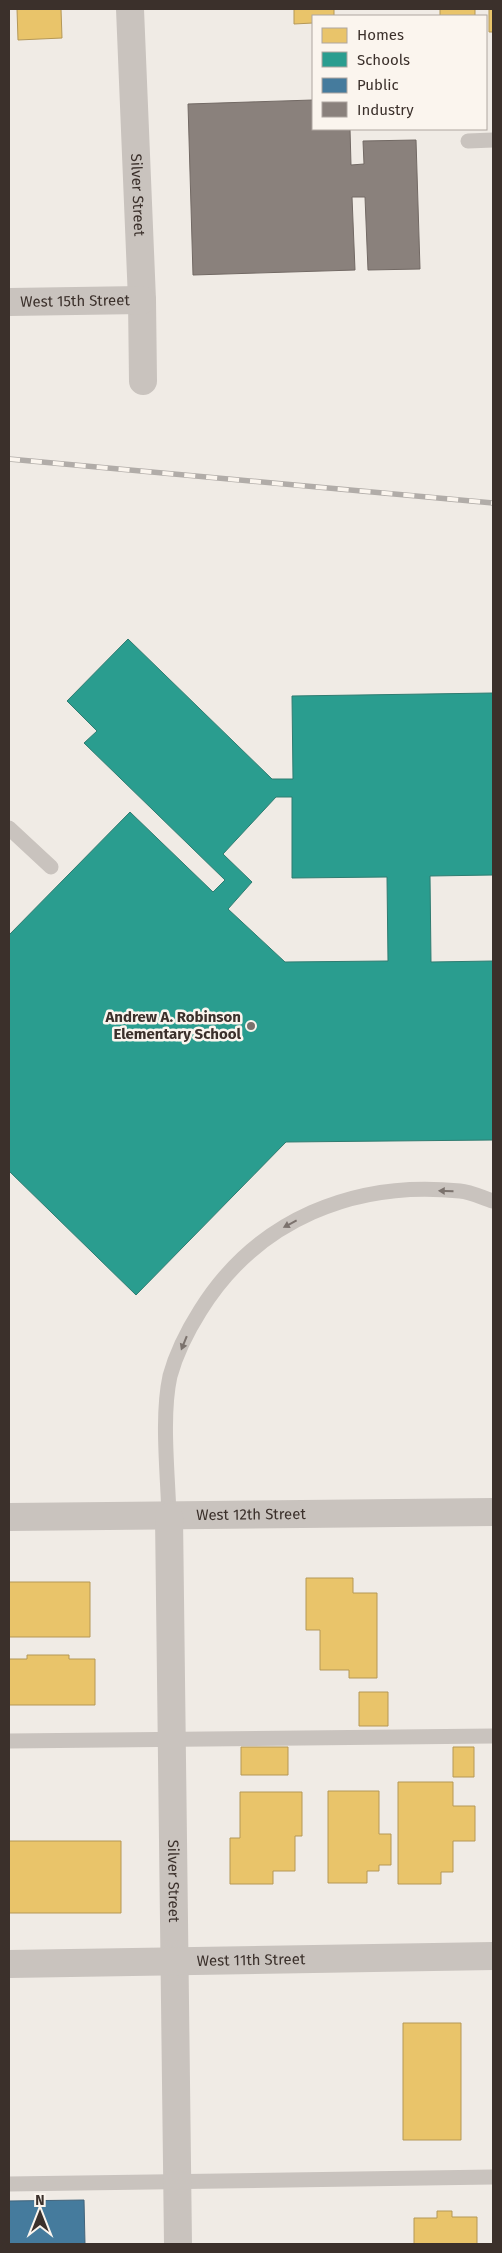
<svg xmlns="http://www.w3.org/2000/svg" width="502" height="2253" font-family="'Fira Sans',sans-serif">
  <rect width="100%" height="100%" fill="#f0ebe5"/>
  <!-- homes -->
  <path fill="#e9c46a" stroke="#b59857" d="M17,9H61L62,38L18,40Z
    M294,9H334V16H313V23L294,24Z
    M440,9H475V16H440Z
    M489,9H493V32H489Z
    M306,1578H353V1593H377V1678H349V1670H320V1630H306Z
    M9,1582H90V1637H9Z
    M27,1655H69V1659H95V1705H9V1659H27Z
    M359,1692H388V1726H359Z
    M241,1747H288V1775H241Z
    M453,1747H474V1777H453Z
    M398,1782H453V1806H475V1841H453V1872H441V1884H398Z
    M328,1791H379V1834H391V1865H379V1871H367V1883H328Z
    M240,1792H302V1836H295V1871H273V1884H230V1838H240Z
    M9,1841H121V1913H9Z
    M403,2023H461V2140H403Z
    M437,2211H452V2217H477V2244H414V2218H437Z"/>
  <!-- schools -->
  <path fill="#2a9d8f" stroke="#2f7c71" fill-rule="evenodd" d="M128,639L272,779H293L292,696L493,693V875L430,876L431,962L493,961V1140L286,1142L136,1295L9,1171V935L130,812L213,892L225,880L84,743L97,731L67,701ZM276,797H292V878L387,877L388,961L285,962L228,909L252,882L223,854Z"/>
  <!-- public -->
  <path fill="#457b9d" stroke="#42647b" d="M84,2200L85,2244H9V2201Z"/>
  <!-- industry -->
  <path fill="#8a817c" stroke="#726964" d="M313,100V129H350L351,165L364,164L363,141L416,140L420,269L368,270L365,197H352L355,270L193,275L188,104Z"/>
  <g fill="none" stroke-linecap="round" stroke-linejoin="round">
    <!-- service -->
    <path stroke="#c9c3be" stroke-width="15" d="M468,141L493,140
      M9,828L51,867
      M169,1517C168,1475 161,1417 170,1376C176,1354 188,1330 200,1311C257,1219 355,1180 460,1191C471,1192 483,1198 493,1201
      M9,1741L493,1736
      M9,2184L493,2177"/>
    <!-- minor -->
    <g stroke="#c9c3be" stroke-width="28">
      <path id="s1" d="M130,9L142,300L143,381"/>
      <path id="s2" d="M9,302L142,300"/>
      <path id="s3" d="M9,1517L493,1512"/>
      <path id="s4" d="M169,1517L178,2244"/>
      <path id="s5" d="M9,1964L493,1956"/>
    </g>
    <!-- rail casing -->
    <g stroke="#b1aca8" stroke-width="5.5">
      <path id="rail" d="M9,459L493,503"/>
    </g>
    <!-- rail -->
    <use href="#rail" stroke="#fbf5ee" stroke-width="4" stroke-dasharray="11" stroke-linecap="butt"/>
  </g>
  <!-- one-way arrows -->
  <defs><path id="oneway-solid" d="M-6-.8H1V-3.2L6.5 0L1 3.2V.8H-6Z" transform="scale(1.25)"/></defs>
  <g fill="#7b726d">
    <use href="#oneway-solid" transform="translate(446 1191) rotate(-179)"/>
    <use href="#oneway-solid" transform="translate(290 1224) rotate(152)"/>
    <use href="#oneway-solid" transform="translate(184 1343) rotate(112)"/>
  </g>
  <!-- markers -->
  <circle fill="#7a716c" stroke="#fbf5ee" stroke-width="2" cx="251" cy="1026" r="5"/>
  <g text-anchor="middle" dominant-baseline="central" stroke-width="5" stroke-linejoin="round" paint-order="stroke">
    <!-- street labels -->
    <g font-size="15" fill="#3b302b" stroke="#fbf5ee">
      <text stroke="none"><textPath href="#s1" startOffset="186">Silver Street</textPath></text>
      <text stroke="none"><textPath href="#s2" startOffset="66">West 15th Street</textPath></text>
      <text stroke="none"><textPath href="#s3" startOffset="242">West 12th Street</textPath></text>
      <text stroke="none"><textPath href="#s4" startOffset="364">Silver Street</textPath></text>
      <text stroke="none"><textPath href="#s5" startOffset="242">West 11th Street</textPath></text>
    </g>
    <!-- poi labels -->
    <g font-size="15" font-weight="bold" fill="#3b302b" stroke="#fbf5ee" text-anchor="end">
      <text x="241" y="1017">Andrew A. Robinson<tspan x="241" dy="17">Elementary School</tspan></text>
    </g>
  </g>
  <!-- border -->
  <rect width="502" height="2253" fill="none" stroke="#3b302b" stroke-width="20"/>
  <!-- legend -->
  <rect x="312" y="15" width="175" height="115" fill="#fbf5ee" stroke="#aea6a0"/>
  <rect x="322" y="28" width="25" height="15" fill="#e9c46a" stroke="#aea6a0"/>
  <text x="357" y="40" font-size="15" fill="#3b302b">Homes</text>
  <rect x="322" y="52" width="25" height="15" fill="#2a9d8f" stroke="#aea6a0"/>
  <text x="357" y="65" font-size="15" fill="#3b302b">Schools</text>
  <rect x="322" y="78" width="25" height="15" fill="#457b9d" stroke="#aea6a0"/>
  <text x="357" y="90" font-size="15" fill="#3b302b">Public</text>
  <rect x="322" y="102" width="25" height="15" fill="#8a817c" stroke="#aea6a0"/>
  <text x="357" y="115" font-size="15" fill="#3b302b">Industry</text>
  <!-- north arrow -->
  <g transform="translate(40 2213)" stroke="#fbf5ee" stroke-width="4" paint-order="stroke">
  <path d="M0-4L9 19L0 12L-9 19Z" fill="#3b302b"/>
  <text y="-8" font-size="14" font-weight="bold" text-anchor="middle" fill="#3b302b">N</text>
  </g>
</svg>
